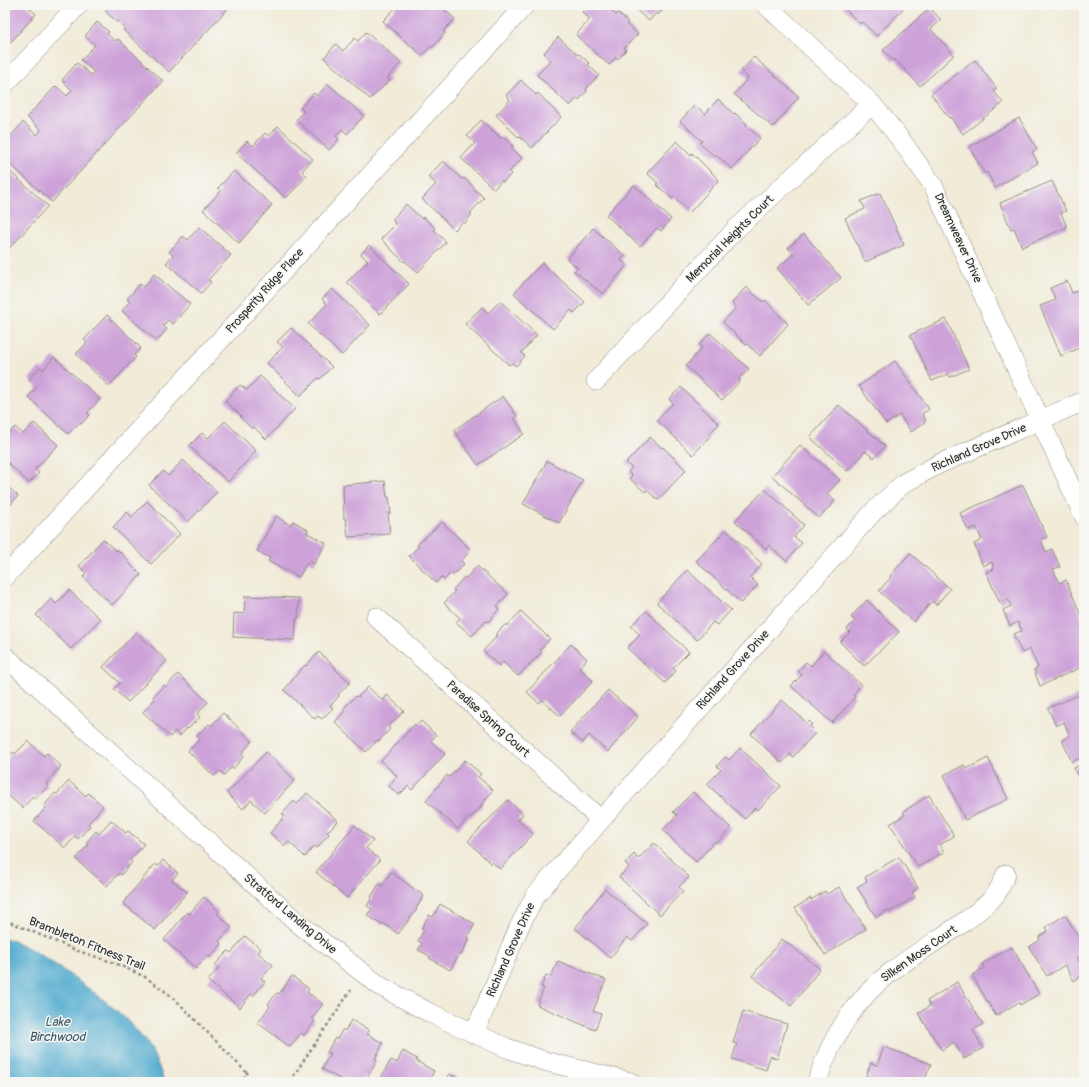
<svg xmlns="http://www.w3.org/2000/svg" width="1089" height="1087" font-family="Pangolin,sans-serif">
  <rect width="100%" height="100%" fill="#f6f6f2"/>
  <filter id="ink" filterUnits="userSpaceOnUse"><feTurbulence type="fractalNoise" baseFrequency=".025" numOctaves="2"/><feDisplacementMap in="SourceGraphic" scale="8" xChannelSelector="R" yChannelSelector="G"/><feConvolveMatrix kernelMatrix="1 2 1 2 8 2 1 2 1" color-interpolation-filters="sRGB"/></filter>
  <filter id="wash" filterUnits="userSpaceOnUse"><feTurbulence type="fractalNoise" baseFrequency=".012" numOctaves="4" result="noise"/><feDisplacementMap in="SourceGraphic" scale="16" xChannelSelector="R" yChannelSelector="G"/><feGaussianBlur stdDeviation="0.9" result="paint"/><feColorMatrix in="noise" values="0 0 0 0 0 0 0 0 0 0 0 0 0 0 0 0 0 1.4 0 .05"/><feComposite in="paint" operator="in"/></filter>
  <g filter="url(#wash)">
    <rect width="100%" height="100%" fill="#f1ebd8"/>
    <!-- water -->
    <path fill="#51abcf" stroke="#3e6b7d" d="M5,938C31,947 52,962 74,978C100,997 125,1014 145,1041C153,1052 160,1068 164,1082H5Z"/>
    <g id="blocks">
      <!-- building -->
      <path fill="#cda2d9" d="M5,5H26L36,14L8,45L5,42Z
        M111,5H126L127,6L129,5H231L169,72L123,30L125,28L118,21L117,22L105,11Z
        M398,5H439L455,19L443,31L445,33L433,47L431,46L422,56L383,21Z
        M589,5H606L616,15L618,13L628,22L626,24L638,34L624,48L626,50L618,59L616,57L609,65L576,35L590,19L582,12Z
        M631,5H665L666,6L658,15L656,13L649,21Z
        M841,5H907L877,36L862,22L860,24Z
        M930,8L941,20L931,29L954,55L920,86L895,59L893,61L883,50Z
        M97,22L109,32L107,34L115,41L118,39L163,81L52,202L6,160L9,157L5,154V131L11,136L23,122L37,135L41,130L27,117L56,86L67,96L72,90L62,80L77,63L91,75L94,72L81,60L95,45L85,36Z
        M366,32L401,63L387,78L390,80L370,99L324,58L336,44L343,51L355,38L358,41Z
        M558,37L578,55L579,54L589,63L588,65L599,75L586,89L587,91L579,100L577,98L570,106L537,75L551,60L544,53Z
        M754,57L799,97L773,127L734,94L748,78L741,71Z
        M975,60L997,89L994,91L1003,103L963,134L950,117L949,118L931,94Z
        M521,80L536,95L538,93L561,117L532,148L520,137L519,138L496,115L510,100L506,95Z
        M328,84L364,116L347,134L342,129L336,136L339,139L329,150L296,120L304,111L300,108L314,93L317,96Z
        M718,99L734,114L735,113L747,124L746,125L760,138L732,169L715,154L714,156L700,143L702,141L680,121L695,105L705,114Z
        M1019,118L1037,149L1032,152L1038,163L995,188L987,172L985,174L969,147Z
        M481,120L501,138L503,137L513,146L511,147L522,158L509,172L511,174L503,182L501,181L494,189L461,158L475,143L467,136Z
        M278,126L313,159L302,171L307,176L286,198L236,153L247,141L253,146L265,133L269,136Z
        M677,141L691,155L692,153L719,180L690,212L674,197L672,199L656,184L658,183L647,173Z
        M443,161L462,179L464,178L474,187L473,188L484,198L470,213L472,214L464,224L462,222L455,230L422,199L436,184L428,177Z
        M5,167L48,206L5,253Z
        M234,171L272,205L239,243L203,210L221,191L218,188Z
        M1052,181L1066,211L1061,213L1067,227L1022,247L1014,228L1011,229L1000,203Z
        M634,185L671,219L661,231L657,228L640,246L606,215Z
        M880,193L904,245L865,262L845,218L865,209L861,201Z
        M406,204L422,219L423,217L435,228L434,230L446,242L418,272L405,261L404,262L381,239L395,225L394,224L395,223L392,220Z
        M199,227L231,255L208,280L211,282L201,293L166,263L173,255L169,252L183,236L188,240Z
        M593,228L625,256L621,260L627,265L603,294L574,271L578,268L567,259Z
        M804,234L841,278L808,305L777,268L794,254L788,248Z
        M369,245L409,284L380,314L347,282L368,261L361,254Z
        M542,263L585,302L574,313L571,310L553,329L514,293Z
        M154,274L190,304L173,324L168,320L163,326L167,329L157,341L122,311L130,301L127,299L140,284L144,287Z
        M1067,281L1072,293L1084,288V346L1061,356L1040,306L1056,300L1050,288Z
        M746,287L763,302L765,300L788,324L760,356L747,344L746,345L723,322L736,308L732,303Z
        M332,289L370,325L342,355L308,324L327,304L322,299Z
        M500,301L537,335L521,353L525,356L516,366L512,363L509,365L465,324L482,307L488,313Z
        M107,315L141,348L134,355L136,357L109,386L76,354L87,343L84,340Z
        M946,319L969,369L950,377L948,374L932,381L910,335Z
        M291,328L332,367L320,379L318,378L300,396L267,363L283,347L277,342Z
        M710,333L749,369L739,379L740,381L722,400L686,366L702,348L699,345Z
        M54,357L100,399L87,413L90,415L81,424L79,423L68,434L28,397L37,387L29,379L40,367L43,370Z
        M895,361L929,409L922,414L926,421L911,432L900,415L886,424L859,386Z
        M260,376L295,409L266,439L254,427L252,429L240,417L241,416L225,401L240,385L247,390Z
        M681,387L719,424L709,434L711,435L693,455L657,420L673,403L669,399Z
        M503,396L517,416L514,418L524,434L478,465L454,430Z
        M839,405L885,446L874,458L865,451L847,471L810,437Z
        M225,421L256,451L228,482L189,446L202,433L208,438Z
        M34,423L58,445L35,469L39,473L29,483L5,460V443L7,440L5,437L15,427L23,434Z
        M650,437L662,448L663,447L686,470L658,500L647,490L645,492L629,478L632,476L628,472L632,468L626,463Z
        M800,445L840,480L827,494L835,501L819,518L772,476Z
        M183,460L217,492L188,522L149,485L163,471L168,476Z
        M547,461L583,480L559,523L523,504Z
        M385,481L387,497H389L391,513H388L390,534L348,537L346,519H344L343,485Z
        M5,484L18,496L5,511Z
        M1023,485L1047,537L1041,540L1046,552L1052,549L1060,567L1053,569L1059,583L1066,580L1084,622V666L1040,686L1034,670L1038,668L1030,649L1022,653L1013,634L1022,631L1018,622L1010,626L1003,610L1011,606L1008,599L1000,603L986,572L994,569L992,562L983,566L974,544L982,540L976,527L968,530L960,513Z
        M765,489L804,525L794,537L802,543L786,561L769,545L766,549L735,521Z
        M147,501L180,534L151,564L113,527L127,512L132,517Z
        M276,516L290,525L293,521L308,530L307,533L326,543L314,564L308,561L299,577L286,570L285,571L268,561L270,558L257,551Z
        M442,522L471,550L461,561L464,564L453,575L451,573L444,580L441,577L436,583L409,556L419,546L417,545Z
        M726,530L762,564L750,577L758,585L741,603L696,561Z
        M103,539L116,551L117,549L130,562L129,563L141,575L112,605L83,577L86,573L79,566Z
        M910,553L950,589L936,605L932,601L914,622L879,591L891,577L890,576Z
        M477,566L508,594L497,606L500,608L488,622L486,621L472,636L456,622L460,618L444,603L455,591L453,590L464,577L466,578Z
        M687,570L731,610L717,625L713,622L697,640L657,603Z
        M69,590L100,619L71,649L36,615L51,599L56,604Z
        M245,596L299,598L298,619H296L295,640L233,637L234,613L244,614Z
        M867,600L899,632L864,666L840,642L850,632L847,629L855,621L851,617Z
        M521,611L550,639L540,650L542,652L518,676L503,662L499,666L483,651L497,636L495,635L506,624L507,626Z
        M646,611L689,652L673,668L676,671L665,683L627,648L640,635L631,626Z
        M136,632L167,661L128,702L114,689L120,683L103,667Z
        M571,644L587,659L579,668L593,681L560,716L542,700L539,703L527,692Z
        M824,651L861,685L853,695L855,697L832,723L791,686L802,675L798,671L806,662L811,666Z
        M319,652L336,668L335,669L350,682L338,695L339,696L330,706L333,708L322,719L318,716L315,719L284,690L305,665L306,666Z
        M178,674L208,702L197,714L200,717L188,729L187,728L180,736L175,731L170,737L143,712L155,699L153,697L164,685L166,687Z
        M368,687L383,701L387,695L404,711L388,727L390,729L379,741L377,740L366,752L335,722L345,711L343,709L356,696L358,697Z
        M608,690L638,717L608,752L589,735L583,743L570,732Z
        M1084,693V790L1074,768L1082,764L1080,758L1072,762L1062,740L1070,736L1064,722L1056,726L1048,708Z
        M782,700L807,723L809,721L812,724L810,726L816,732L793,757L790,754L782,763L751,734Z
        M223,713L252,741L242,753L244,756L233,769L232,767L224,775L220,771L214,776L188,751L200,739L197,736L209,724L211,726Z
        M421,721L436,735L431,741L445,754L412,790L408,786L399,795L389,786L397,776L381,761L415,724L416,726Z
        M28,741L44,756L47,753L61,766L46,783L48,786L36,799L33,796L23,808L5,793V762L13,752L15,754Z
        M740,748L781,786L758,810L755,808L745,819L707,784L721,770L717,766L725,757L729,760Z
        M266,752L295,780L265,813L251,800L243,809L227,793Z
        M988,758L1008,799L965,820L944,775L964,765L966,769Z
        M465,760L481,774L478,777L493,790L481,805L482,806L470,818L469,817L458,829L426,801L447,775L449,777Z
        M69,781L86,796L88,793L103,806L88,824L90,826L78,839L75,836L65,848L34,821L46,808L44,806L55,793L57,794Z
        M693,792L731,828L717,843L715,841L696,862L663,830L677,815L673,812Z
        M307,793L338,821L327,832L329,834L317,848L314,846L305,857L289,842L285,846L270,833L285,816L282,814L294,801L297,804Z
        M929,795L954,836L940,845L944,852L918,867L890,824L905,815L903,812Z
        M508,800L523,814L518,820L533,834L500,869L492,862L491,864L468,841Z
        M111,820L126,833L128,831L144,844L130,860L132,862L121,875L119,873L107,886L76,859L88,845L86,843L96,831L99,834Z
        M355,825L373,841L366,848L380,860L347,898L316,872Z
        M654,843L689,877L679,887L683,891L660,915L619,877L629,867L625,863L634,854L638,859Z
        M899,857L918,888L912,892L915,897L889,912L888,910L876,917L857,887L867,881L865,877Z
        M163,860L178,873L172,880L187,892L155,930L123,903L155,864L158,866Z
        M391,872L424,896L416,908L417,909L398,934L383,923L382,925L367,915L372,909L367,906L372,898L371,897L379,884L382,886Z
        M839,887L866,929L825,955L795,908L811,898V900L825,891L827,894Z
        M605,889L647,924L632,941L627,937L610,958L575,928L585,916L584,915Z
        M204,897L219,912L217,914L232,927L219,941L222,944L210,957L208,955L196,969L164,940L187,912L189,914Z
        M440,904L475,924L467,938L469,939L461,955L460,953L450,970L429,958L430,956L418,950L422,943L418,941L424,930L421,929L429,915L433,917Z
        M1065,915L1084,945V953L1077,958L1084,969V974L1074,981L1065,965L1047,976L1029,947L1040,940L1039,937L1048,931L1046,927Z
        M245,936L261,949L258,953L273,965L261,979L265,982L253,996L251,994L240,1008L208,981L219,968L215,965L228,951L231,953Z
        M782,939L820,969L791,1006L752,976Z
        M1012,947L1039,994L1020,1005L1019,1002L996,1016L972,975L984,968L982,964Z
        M558,961L606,980L593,1011L601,1014L595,1030L537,1005L544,988L541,987L546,975L551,977Z
        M292,976L309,989L307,992L323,1004L312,1018L315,1021L304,1035L301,1033L290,1047L258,1023L270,1006L268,1004L277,993L279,994Z
        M957,982L983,1024L973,1030L983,1048L964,1059L954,1042L942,1050L918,1013L930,1006L927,1001Z
        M743,1011L787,1024L777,1059L770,1056L766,1070L732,1059L737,1044L733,1043Z
        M351,1020L369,1030L367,1034L383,1043L375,1059L377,1060L367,1078L364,1077L361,1082H345L322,1069L330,1053L327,1052L335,1038L337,1039L343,1029L345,1031Z
        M884,1047L931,1064L924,1082H867L869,1077L866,1076L871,1063L877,1065Z
        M403,1051L417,1059L416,1061L434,1071L428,1082H378L391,1060L397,1063Z
        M449,1074L468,1082H446Z"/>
    </g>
  </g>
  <g filter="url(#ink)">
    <use href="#blocks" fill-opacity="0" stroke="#8e8b82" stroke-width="1"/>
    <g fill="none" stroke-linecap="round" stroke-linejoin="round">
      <!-- street casing -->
      <g stroke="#8e8b82" stroke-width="20">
        <path id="street" d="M766,5L872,104L898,136L933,185L1084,516
          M5,84L78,5
          M596,381L735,230L872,104
          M5,577L525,5
          M376,617L601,820
          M5,656L299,924L380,986L430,1013L507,1048L544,1061L630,1082
          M474,1034L520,925L535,896L601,820L874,511L904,483L939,464L1084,401
          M817,1082C830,1039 855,999 891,972C914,954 940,939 964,922C976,913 987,905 996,894C1000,888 1003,881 1006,874"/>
      </g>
      <!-- path -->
      <path stroke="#8e8b82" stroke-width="2.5" stroke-dasharray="3 3" stroke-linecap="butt" d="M5,920L78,951L115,963L145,977L174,998L246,1072L243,1082
        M246,1072L258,1082
        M283,1082L288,1081L294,1075L351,990"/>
      <!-- street -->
      <use href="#street" stroke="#fff" stroke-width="19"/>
    </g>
  </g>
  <g text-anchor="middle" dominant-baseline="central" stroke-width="3" stroke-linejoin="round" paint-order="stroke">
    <!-- street labels -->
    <g font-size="12" fill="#2b2b2b" stroke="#f6f6f2">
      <text transform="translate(958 238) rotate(65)">Dreamweaver Drive</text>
      <text transform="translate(730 239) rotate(-45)">Memorial Heights Court</text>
      <text transform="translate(265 291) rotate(-48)">Prosperity Ridge Place</text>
      <text transform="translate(979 448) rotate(-24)">Richland Grove Drive</text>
      <text transform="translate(733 670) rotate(-48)">Richland Grove Drive</text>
      <text transform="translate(488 719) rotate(42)">Paradise Spring Court</text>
      <text transform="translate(290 914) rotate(40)">Stratford Landing Drive</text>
      <text transform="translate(87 944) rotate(22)">Brambleton Fitness Trail</text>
      <text transform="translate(511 950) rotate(-66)">Richland Grove Drive</text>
      <text transform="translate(919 954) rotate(-35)">Silken Moss Court</text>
    </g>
    <!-- water labels -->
    <g font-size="13" font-style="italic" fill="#385864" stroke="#f6f6f2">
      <text x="57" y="1022">Lake<tspan x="57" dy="15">Birchwood</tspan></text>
    </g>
  </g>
  <!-- margin -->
  <rect width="1089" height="1087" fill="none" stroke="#f6f6f2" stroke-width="20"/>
</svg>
